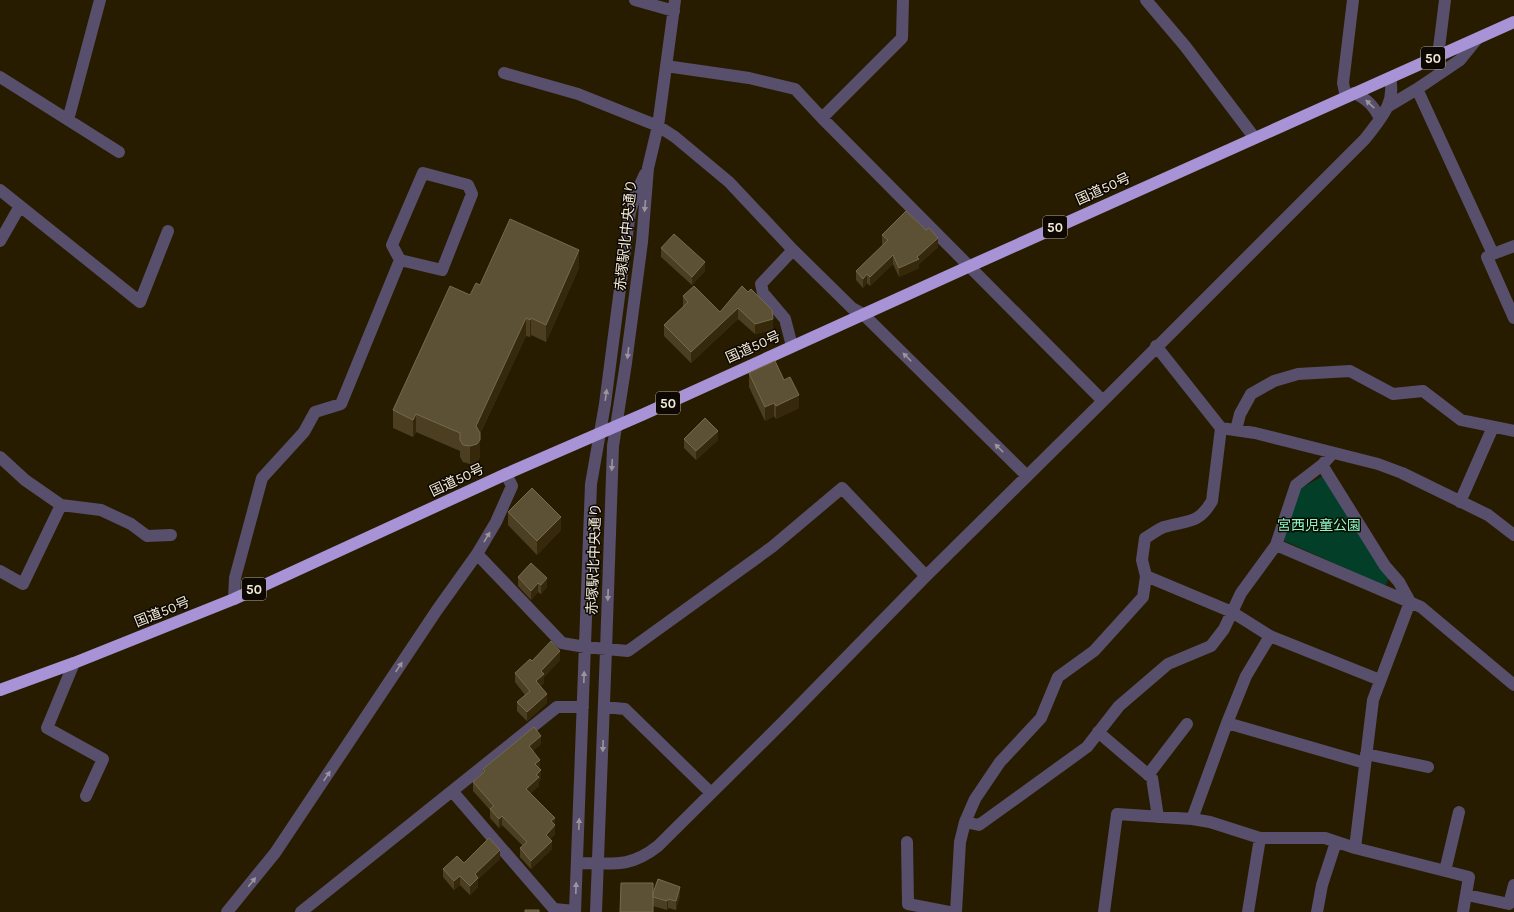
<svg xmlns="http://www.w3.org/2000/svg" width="1514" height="912" font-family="Karla,'Noto Sans JP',sans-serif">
  <rect width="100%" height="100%" fill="#281c00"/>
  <!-- green -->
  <path fill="#023e28" d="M1323,476L1390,577L1385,586L1282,540L1301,488Z"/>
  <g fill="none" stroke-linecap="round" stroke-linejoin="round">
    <!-- minor -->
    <path stroke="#574f6b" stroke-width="12" d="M635,0L674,11
      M1146,0L1185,46L1254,137
      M1438,56L1445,0
      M666,66L749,78L795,89L822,118L1103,401
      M504,73L578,94L658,126L675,137L729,182L793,250L852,308L863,314L1027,476
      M0,77L119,152
      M1417,89L1493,254L1487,257L1514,318
      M1354,93C1367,99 1374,106 1380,119
      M1346,97L1343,83L1353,0
      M1387,107L1417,89L1460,60L1477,39
      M822,118L902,38L903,0
      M68,120L100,0
      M0,190L140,302L168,231
      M0,241L20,206
      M1493,254L1514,246
      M792,346L785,319L763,293L761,284L793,250
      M1156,346L1221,428L1255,433L1378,464L1402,473L1488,515L1514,535
      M1236,430L1240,414L1251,394L1274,381L1298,374L1350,371L1393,394L1423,391L1461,420L1514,431
      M0,457L25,480L61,505L101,510L131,524L147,536L171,535
      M1322,465L1385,566L1399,582L1410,602L1373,700L1355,848
      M1460,502L1493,427
      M1276,545L1421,607L1514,685
      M477,554L562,643L585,647L628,651L772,547L842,488L926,576
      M0,571L23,584L61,505
      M1146,576L1232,612L1270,636L1380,680
      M234,599L235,578L262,478L304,432L315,412L341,404L400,260L392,245L423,173L468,185L472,194L442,270L400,260
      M74,663L47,728L103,759L86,796
      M604,707L625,709L711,793
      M1227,723L1365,763
      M1098,732L1152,778L1158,817
      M1366,754L1428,767
      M1148,775L1187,724
      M452,791L554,909L575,911
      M1192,819L1227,723L1246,676L1270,636
      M965,822L979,825L1087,747L1119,706L1168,664L1211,646L1224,629L1241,593L1276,545L1296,485L1322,465L1333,453
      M907,842L908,904L949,912
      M577,863C611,863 629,869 658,846L783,722L926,576L1103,401L1365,139C1380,119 1396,104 1390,78
      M1445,871L1459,812
      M1467,895L1509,904L1514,885
      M227,912L275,853L437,610L477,554L496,522L512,486L506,474
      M301,912L557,707H583
      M575,912L591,484L605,404L630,212L636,193L645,174
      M596,912L606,650L613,446L626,363L642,242L648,168L658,126L675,0
      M956,912L960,842L965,822L975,799L1000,762L1041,718L1058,677L1094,651L1143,597L1146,576L1142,560L1145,538C1151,535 1158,529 1164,527C1187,520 1198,525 1212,501L1221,428
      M1104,912L1117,814L1192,819L1210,822L1260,838H1325L1355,848L1469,877L1463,912
      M1248,912L1260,838
      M1317,912L1322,885L1336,842"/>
    <!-- highway -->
    <path stroke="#a793d6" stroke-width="12" d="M0,690L74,663L234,599L506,474L644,414L970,266L1514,22"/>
  </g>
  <!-- wall -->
  <path fill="#4c3f21" d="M882,235L938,247L919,264V268L899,277L893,264L870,286L867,283L863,288L856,280V271L883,245L882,244Z
    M661,248L705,271L692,285L661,257Z
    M579,268L546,342L531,335L530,337L526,336L480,434V457L477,462L470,464L463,462L460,457V451L416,432L413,437L393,428V410L470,295L480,285Z
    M742,286L773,330L755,334L738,319L691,363L664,336V325L683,307V296L720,312Z
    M749,373L784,380L799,408L776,419L774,416L765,421L749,387Z
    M684,439L718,440L696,460L684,448Z
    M508,512L561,530L537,555L508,525Z
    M531,563L547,587L541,594L538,592L531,600L518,586V577Z
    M560,660L544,677V683L540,686L547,703L527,721L517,711V702L525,695L515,682V673L532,661Z
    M541,744L533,751L540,768L541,778L539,781V786L530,793L555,827V834L550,839L552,849L531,869L520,857V848L523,846L502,825L499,828L490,818V810L473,791V782L483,773V769Z
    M500,859L478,879V887L470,895L460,885L454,890L443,877V869L464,863Z
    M658,879L680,887V896L676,910L668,908L667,910L653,906V912H620L621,883H653V893Z"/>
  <!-- shaded-wall -->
  <path fill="#36290b" d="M938,238V247L919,264V268L899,277V268L917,257Z
    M579,250V268L546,342V325Z
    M893,255V264L870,286V277Z
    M705,262V271L692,285V277Z
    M867,274V283L863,288V279Z
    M738,308V319L691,363V352Z
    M526,318V336L480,434V457L477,462L470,464V446L476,426Z
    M531,318V335L530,337V320Z
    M773,319V330L755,334V324Z
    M799,395V408L776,419V406Z
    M774,403V416L765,421V407Z
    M416,414V432L413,437V420Z
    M718,431V440L696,460V451Z
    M561,517V530L537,555V541Z
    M547,578V587L541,594V585Z
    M538,583V592L531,600V591Z
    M560,651V660L544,677V683L536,690V681L541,671Z
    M547,694V703L527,721V712Z
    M541,736V744L529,755V746Z
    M540,760V768L535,772V764Z
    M541,770V778L539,781V786L526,798V789Z
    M502,816V825L499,828V819Z
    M555,818V834L546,843V835L551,821Z
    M552,841V849L531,869V861Z
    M500,850V859L478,879V887L470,895V886L475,874Z
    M460,876V885L454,890V881Z
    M680,887V896L676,910V901Z
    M668,899V908L667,910V901Z"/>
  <!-- building -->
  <path fill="#5d5135" stroke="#75694e" d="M906,211L926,230L929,228L938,238L917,257L919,259L899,268L893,255L870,277L867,274L863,279L856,271L888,240L882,235Z
    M510,219L579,250L546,325L531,318L530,320L526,318L476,426L480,433V440L477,444L470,446L463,445L460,440V433L416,414L413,420L393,410L450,286L470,295L476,283L480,285Z
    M674,234L705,262L692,277L661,248Z
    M694,286L720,312L742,286L748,292L751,289L772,310L773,319L755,324L738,308L691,352L664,325L688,302L683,296Z
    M775,361L784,380L790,377L799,395L776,406L774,403L765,407L749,373Z
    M705,418L718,431L696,451L684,439Z
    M532,488L561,517L537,541L508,512Z
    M531,563L547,578L541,585L538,583L531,591L518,577Z
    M551,641L560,651L541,671L544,674L536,681L547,694L527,712L517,702L530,691L515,673L530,659L532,661Z
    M534,727L541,736L529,746L540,760L535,764L541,770L536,775L539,777L526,789L555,818L551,821L555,825L546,835L552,841L531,861L520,848L527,842L502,816L499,819L490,809L494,806L473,782L485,771L483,769Z
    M489,838L500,850L475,874L478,878L470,886L460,876L454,881L443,869L457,856L464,863Z
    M658,879L680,887L676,901L668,899L667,901L653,897V893Z
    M621,883H653V912H620Z
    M525,910H539V912H525Z"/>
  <!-- one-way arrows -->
  <defs><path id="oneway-solid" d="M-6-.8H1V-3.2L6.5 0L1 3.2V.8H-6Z"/></defs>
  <g fill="#9d959c">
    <use href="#oneway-solid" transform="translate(1370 104) rotate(-137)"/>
    <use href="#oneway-solid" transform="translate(645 206) rotate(95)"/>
    <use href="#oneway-solid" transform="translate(628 353) rotate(97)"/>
    <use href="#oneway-solid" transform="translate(907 357) rotate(-135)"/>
    <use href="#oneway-solid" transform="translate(606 395) rotate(-82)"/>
    <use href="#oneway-solid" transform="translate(999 448) rotate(-135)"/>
    <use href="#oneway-solid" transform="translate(612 465) rotate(93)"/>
    <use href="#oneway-solid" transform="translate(487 537) rotate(-59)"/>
    <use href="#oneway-solid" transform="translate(608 595) rotate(92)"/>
    <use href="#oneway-solid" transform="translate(399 667) rotate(-56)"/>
    <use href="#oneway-solid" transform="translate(584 677) rotate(-88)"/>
    <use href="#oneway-solid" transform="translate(603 746) rotate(92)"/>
    <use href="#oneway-solid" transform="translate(327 776) rotate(-56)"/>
    <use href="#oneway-solid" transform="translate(579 824) rotate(-88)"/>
    <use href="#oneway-solid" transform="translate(252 882) rotate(-51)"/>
    <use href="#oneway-solid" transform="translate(576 888) rotate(-88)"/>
  </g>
  <g text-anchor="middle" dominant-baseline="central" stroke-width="3" stroke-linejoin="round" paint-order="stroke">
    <!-- shield labels -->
    <g fill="#0d0801" stroke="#ada698" stroke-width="1">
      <rect x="1421" y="47" width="24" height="22" rx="3"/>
      <rect x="1043" y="216" width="24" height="22" rx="3"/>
      <rect x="656" y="392" width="24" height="22" rx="3"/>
      <rect x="242" y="578" width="24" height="22" rx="3"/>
    </g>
    <g font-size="13" font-weight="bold" fill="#f2ead9">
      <text x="1433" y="58">50</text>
      <text x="1055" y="227">50</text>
      <text x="668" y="403">50</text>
      <text x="254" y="589">50</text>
    </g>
    <!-- street labels -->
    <g font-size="14" fill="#f2ead9" stroke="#0d0801">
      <text transform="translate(1103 189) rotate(-24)">国道50号</text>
      <text transform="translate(626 235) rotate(-84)">赤塚駅北中央通り</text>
      <text transform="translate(753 347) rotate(-24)">国道50号</text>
      <text transform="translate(457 480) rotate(-25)">国道50号</text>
      <text transform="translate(594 559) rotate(-88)">赤塚駅北中央通り</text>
      <text transform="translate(162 612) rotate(-22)">国道50号</text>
    </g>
    <!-- park labels -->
    <g font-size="14" fill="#8afbc5" stroke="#0d0801">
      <text x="1319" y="525">宮西児童公園</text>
    </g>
  </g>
</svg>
